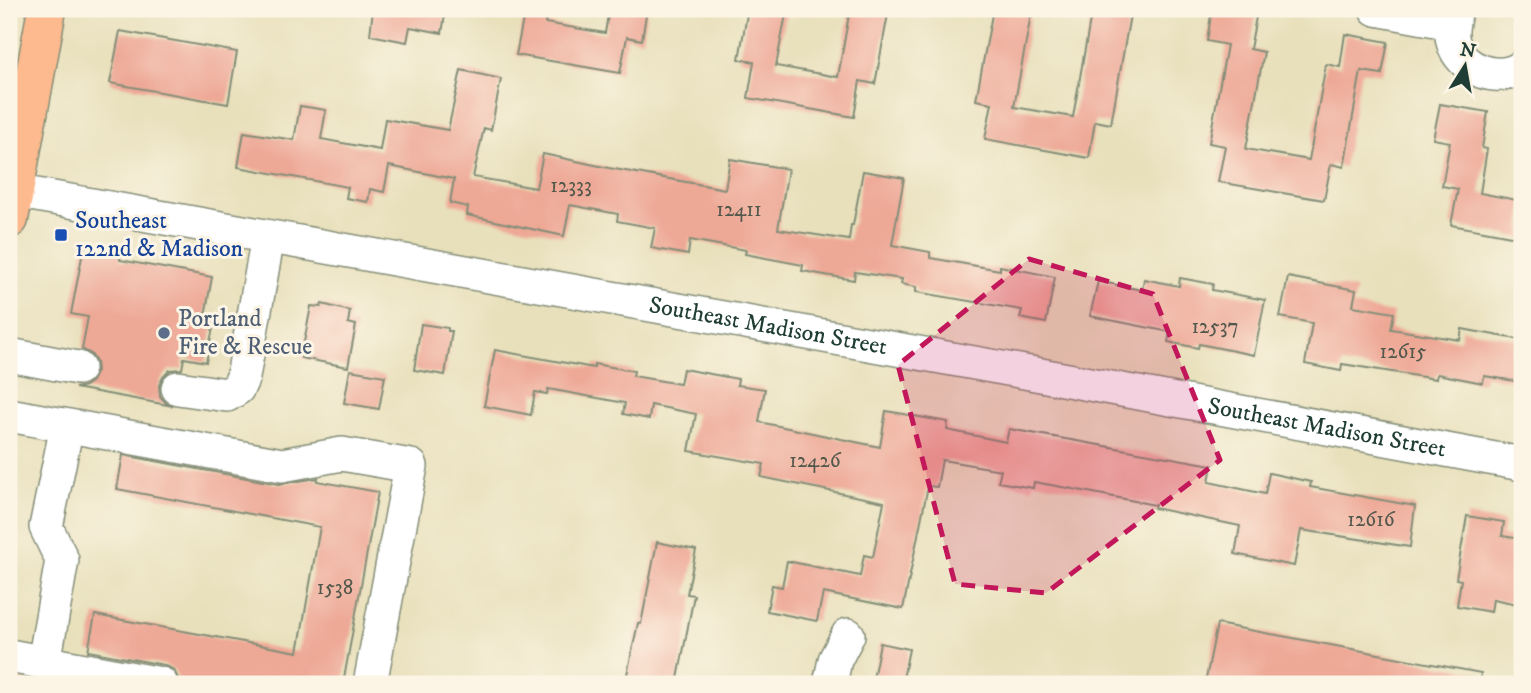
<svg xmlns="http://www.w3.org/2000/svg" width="1531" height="693" font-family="'IM FELL DW Pica',serif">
  <rect width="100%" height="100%" fill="#fcf5e5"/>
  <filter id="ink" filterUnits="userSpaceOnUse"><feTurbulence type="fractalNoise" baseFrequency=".0143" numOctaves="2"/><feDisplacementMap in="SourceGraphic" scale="14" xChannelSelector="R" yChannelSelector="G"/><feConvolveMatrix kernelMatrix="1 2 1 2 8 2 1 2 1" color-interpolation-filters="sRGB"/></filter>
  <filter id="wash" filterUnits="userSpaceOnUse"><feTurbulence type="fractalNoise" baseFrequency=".00686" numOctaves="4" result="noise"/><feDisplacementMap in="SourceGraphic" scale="28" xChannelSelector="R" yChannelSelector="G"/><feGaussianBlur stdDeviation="1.57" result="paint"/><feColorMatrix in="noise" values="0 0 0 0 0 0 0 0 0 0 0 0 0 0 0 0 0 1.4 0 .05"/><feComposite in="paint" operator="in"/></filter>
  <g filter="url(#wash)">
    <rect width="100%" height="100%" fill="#e8e0bb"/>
    <!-- built -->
    <path fill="#f1d5bd" d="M9,668L93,684H9Z"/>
    <g id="blocks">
      <!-- building -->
      <path fill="#eea896" d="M373,9H446L442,33L410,27L407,42L370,35Z
        M525,9H548L545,23L605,33L609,9H647L642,40L627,37L620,73L516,55Z
        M748,9H787L776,66L838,77L850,9H889L875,84L860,81L854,117L748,98L754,62L739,59Z
        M993,9H1032L1014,107L1073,117L1092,9H1131L1111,124L1095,121L1089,158L985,139L992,103L976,100Z
        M1212,9L1256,17L1250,49L1264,52L1246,149L1309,160L1326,64L1340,67L1345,34L1388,42L1382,74L1361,71L1344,167L1331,164L1324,200L1218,182L1225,146L1209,143L1227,45L1207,41Z
        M120,31L237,52L228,104L110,83Z
        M461,70L501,79L491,130L484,128L473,177L536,188L543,154L609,168L725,189L730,159L788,169L778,229L849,240L851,225H853L863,171L904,178L892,245L930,252V258L1000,270V266L1055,277L1046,323L1020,318L1022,310L916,292V287L901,284L902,279L855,272L854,280L802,271L803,265L745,254L746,250L690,240L688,255L651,248L655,228L617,221L618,214L570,205L564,236L467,215L468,207L450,203L454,179L389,166L384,192L370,189L368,202L346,198L348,187L238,167L244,132L294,140L300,106L326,110L321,139L380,150L385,119L448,130Z
        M1440,104L1488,112L1482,148L1487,149L1480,193L1522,201V238L1451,225L1458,189L1442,186L1450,142L1433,139Z
        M84,246L121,253L120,260L212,277L205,316L215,318L206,362L184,358L182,369L170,370L163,377L159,385L160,396L166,403L173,406L75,388L85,386L92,381L97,371L96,362L91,354L82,349L88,317L71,314Z
        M1288,277L1356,290L1353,306L1394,313L1391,329L1460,340L1462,329L1522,340V382L1484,376L1483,383L1437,374L1436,379L1342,364L1341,371L1305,364L1312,323L1280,317Z
        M1180,278L1213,284L1212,290L1265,300L1254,355L1199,344L1198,348L1168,342L1170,332L1090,316L1098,281L1142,290L1144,279L1179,286Z
        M322,304L350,311L348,323L356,325L348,367L301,358L311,306L321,307Z
        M421,324L448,328V331H452L445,375L414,370Z
        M495,350L594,368V364L634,371L633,376L680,384L683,369L738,379L737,385L765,389L759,422L880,447L886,411L948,422L947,430L1006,442L1009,429L1212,465L1209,482L1265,494L1269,473L1311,482L1310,487L1415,506L1410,547L1301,530L1294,566L1235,554L1240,526L1154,508L1155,505L1073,489L1034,482L1033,488L998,482L1001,470L942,460L937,487L928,486L903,609L823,593L817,621L767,611L772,585L782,587L787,561L860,576L864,555L873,557L884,502L761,477L764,464L689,451L696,414L651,405L649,419L623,414L625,403L548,389L547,394L535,392L531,415L484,406Z
        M350,370L385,376L379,409L344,403Z
        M123,455L279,484L318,478L317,481L378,492L343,684H199L179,681L174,670L164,665L88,651L95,615L298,652L320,527L117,489Z
        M1467,516L1504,522L1502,536L1522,539V593L1519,592L1517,604L1493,599L1491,612L1457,606L1461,580L1456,579Z
        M657,542L696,550L687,594L694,595L677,684H625L638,623L641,624Z
        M1217,624L1481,673L1480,684H1205Z
        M880,643L909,649L902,684H872Z"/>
    </g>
  </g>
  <g filter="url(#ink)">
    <use href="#blocks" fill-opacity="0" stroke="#848e78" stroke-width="2"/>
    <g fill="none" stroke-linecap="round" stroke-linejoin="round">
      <!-- minor casing -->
      <g stroke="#848e78" stroke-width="36">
        <g id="minor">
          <path d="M1376,9L1452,23"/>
          <path d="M1456,9C1453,20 1450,31 1453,42C1461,71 1499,83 1522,67"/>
          <path id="s1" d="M14,191L1030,373L1522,464"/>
          <path d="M9,355L78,368"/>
          <path d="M178,388L227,395L238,388L243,377L268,237"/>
          <path d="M9,415L282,465L342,454L411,466L370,684"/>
          <path d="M9,656L161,684"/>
          <path d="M44,663L62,560L46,527L67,426"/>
          <path d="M830,684L835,660L848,635"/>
        </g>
      </g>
      <!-- major casing -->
      <g stroke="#848e78" stroke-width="41">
        <path id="major" d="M9,219L47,9"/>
      </g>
      <!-- minor -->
      <use href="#minor" stroke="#fff" stroke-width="33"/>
      <!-- major -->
      <use href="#major" stroke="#fcba8e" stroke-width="38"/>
    </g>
  </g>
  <!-- marked area -->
  <path fill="#c2185b" fill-opacity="0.2" stroke="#c2185b" stroke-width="5" stroke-dasharray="14 9" stroke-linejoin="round" d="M1029,259L1153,294L1220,460L1046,593L955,584L898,365Z"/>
  <!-- markers -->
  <rect fill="#1a4fb4" stroke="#fcf5e5" stroke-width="2.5" x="54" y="228" width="14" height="14" rx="3.5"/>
  <circle fill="#5c6f8a" stroke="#fcf5e5" stroke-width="2.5" cx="164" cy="333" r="7"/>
  <g text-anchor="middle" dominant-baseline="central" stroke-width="6" stroke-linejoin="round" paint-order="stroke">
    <!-- number labels -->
    <g font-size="21" fill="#53584c">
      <text x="571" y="186">12333</text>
      <text x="739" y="210">12411</text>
      <text x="1215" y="327">12537</text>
      <text x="1403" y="352">12615</text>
      <text x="815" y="461">12426</text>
      <text x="1371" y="520">12616</text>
      <text x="335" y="588">1538</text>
    </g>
    <!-- transit labels -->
    <g font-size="24" fill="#164399" stroke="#fcf5e5" text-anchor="start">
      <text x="75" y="221">Southeast<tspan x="75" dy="28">122nd &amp; Madison</tspan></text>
    </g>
    <!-- service labels -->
    <g font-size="24" fill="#4e5e75" stroke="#fcf5e5" text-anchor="start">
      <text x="178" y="319">Portland<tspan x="178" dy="28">Fire &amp; Rescue</tspan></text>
    </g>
    <!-- street labels -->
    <g font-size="24" fill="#1f3d34" stroke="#fcf5e5">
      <text stroke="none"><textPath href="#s1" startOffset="766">Southeast Madison Street</textPath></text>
      <text stroke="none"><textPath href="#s1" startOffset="1334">Southeast Madison Street</textPath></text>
    </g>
  </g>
  <!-- margin -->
  <rect width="1531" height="693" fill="none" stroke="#fcf5e5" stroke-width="35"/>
  <!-- north arrow -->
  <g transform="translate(1465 66) rotate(11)" stroke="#fcf5e5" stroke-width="5" paint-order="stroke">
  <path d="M0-5L12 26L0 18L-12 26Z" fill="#1f3d34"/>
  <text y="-10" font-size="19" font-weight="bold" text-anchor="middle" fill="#1f3d34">N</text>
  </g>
</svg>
